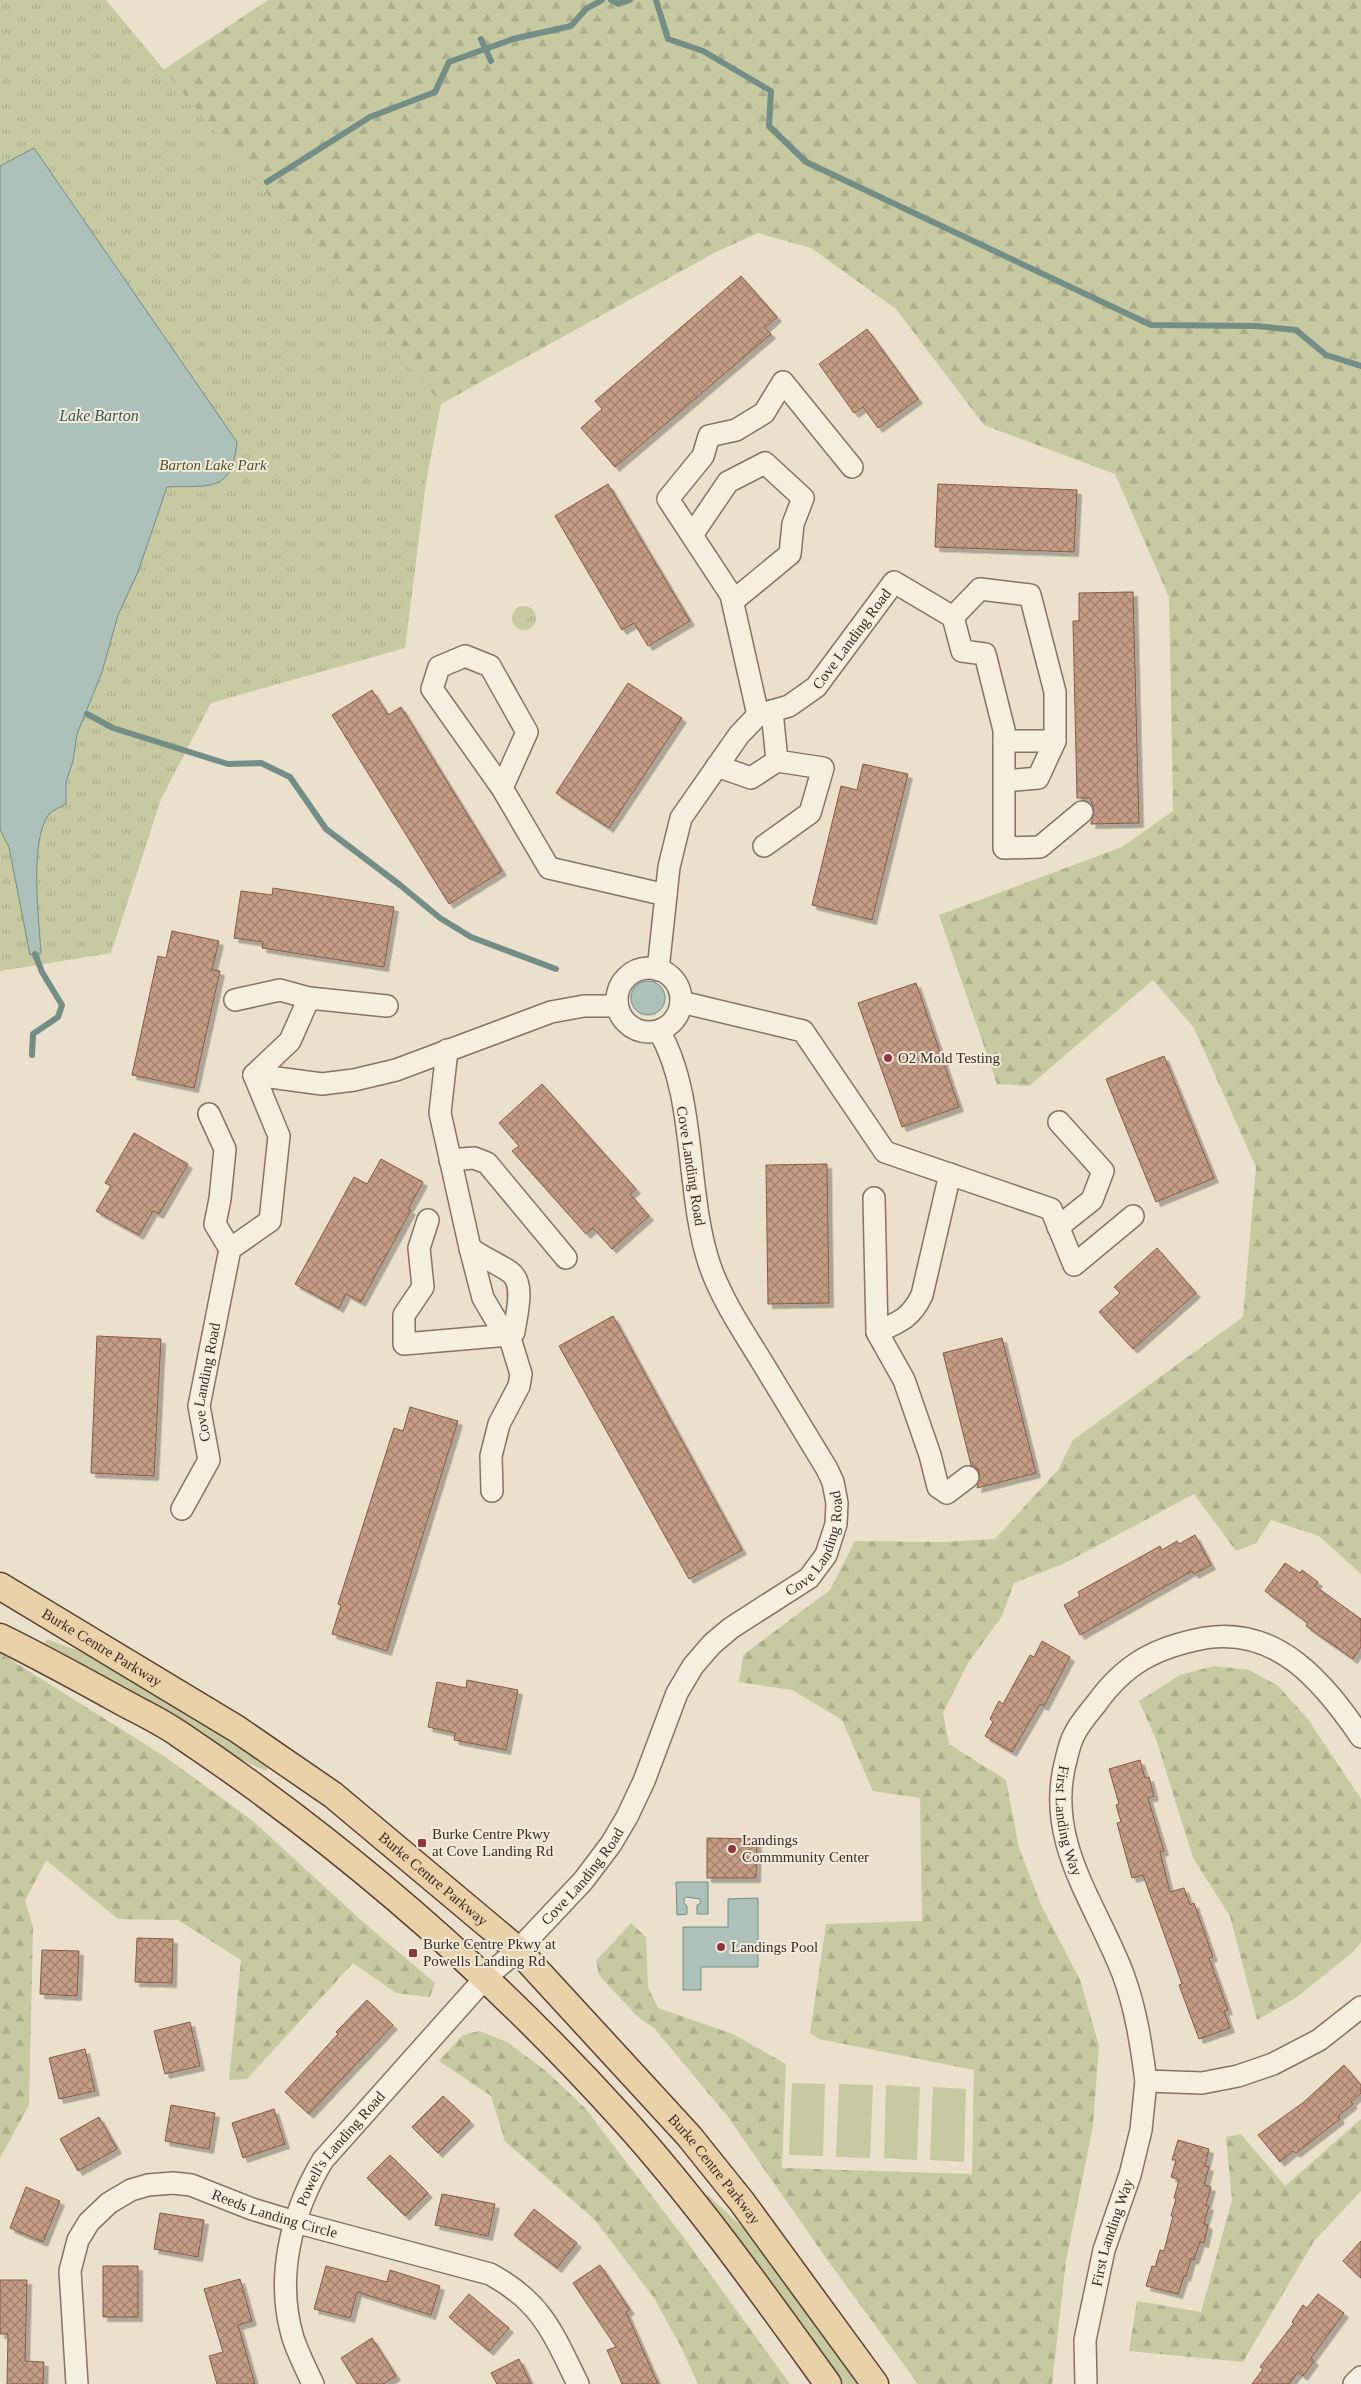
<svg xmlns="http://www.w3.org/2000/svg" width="1361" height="2384" font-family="'Times New Roman',serif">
  <defs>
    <pattern id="forest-firs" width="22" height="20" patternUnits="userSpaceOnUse" patternTransform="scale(1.25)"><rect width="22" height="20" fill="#c7c9a0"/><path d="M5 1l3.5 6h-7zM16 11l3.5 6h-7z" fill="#acad8a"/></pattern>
    <pattern id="park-tufts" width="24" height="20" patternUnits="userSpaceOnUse" patternTransform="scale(1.25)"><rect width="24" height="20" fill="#c7c9a0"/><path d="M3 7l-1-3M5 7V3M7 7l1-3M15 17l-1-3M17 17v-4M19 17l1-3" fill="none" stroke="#acad8a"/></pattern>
    <pattern id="building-cross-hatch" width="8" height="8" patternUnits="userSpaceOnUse" patternTransform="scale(1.25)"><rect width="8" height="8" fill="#c59c85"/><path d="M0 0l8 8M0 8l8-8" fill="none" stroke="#a17f6c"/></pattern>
    <filter id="shadow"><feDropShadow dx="4.5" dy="4.5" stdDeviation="0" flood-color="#0004"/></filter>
  </defs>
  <rect width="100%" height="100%" fill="#ebe0cc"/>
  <!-- grass -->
  <path fill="#c7c9a0" d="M47,1639L92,1656L195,1718L268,1768L266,1771L227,1753L128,1690L45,1643Z
    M792,2083L825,2084L823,2156L789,2155Z
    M839,2084L873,2085L870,2158L836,2157Z
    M886,2085L920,2087L917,2160L884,2158Z
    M933,2087L966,2089L964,2162L930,2160Z
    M708,2195L751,2235L859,2384H844L706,2197Z"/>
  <!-- forest -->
  <path fill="url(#forest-firs)" d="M268,0H1361V1574L1319,1536L1271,1520L1256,1543L1236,1551L1194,1494L1065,1563L1014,1583L1002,1616L968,1663L943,1713L949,1744L1006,1780L1019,1848L1042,1907L1080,1980L1099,2046L1093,2125L1066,2261L1052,2384H918L826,2258L728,2117L655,2029L637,2016L599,1975L596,1961L631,1923L646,1937L648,1987L658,2008L733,2034L786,2064L782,2168L972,2174L974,2070L819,2039L810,2033L826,1924L922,1921L920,1798L873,1791L842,1720L792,1690L739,1682L743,1655L830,1590L855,1541L943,1542L995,1539L1058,1470L1073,1440L1243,1317L1256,1167L1194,1028L1153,980L1029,1086L997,1084L939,915L1122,847L1173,811L1169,597L1115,474L984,425L896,309L811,248L758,233L716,252L441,404L163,70Z
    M0,1653L167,1758L254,1822L362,1921L435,1983L430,1997L396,1993L353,1963L247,2079L229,2080L241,1960L178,1920L118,1919L46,1860L25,1901L33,1927L29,2105L0,2158Z
    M1214,1666L1249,1670L1278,1686L1307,1718L1361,1799V1942L1354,1951L1297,1997L1257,2020L1230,1916L1193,1858L1156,1739L1139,1701L1180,1675Z
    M479,2031L507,2042L546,2071L585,2108L687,2242L790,2384H698L680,2345L654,2298L595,2220L505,2141L491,2096L439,2061L463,2035Z
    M1361,2119V2191L1314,2241L1243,2362L1129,2351L1137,2301L1201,2312L1232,2200L1226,2137L1241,2134L1285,2186Z"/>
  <!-- park -->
  <path fill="url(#park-tufts)" d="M0,0H106L441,404L426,482L405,648L211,703L161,799L111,953L0,971Z
    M512 618a12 12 0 1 1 24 0a12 12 0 1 1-24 0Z"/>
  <!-- water -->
  <path fill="#abc1b9" stroke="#728e86" d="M34,148L237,442C232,494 209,485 167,487L138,572L118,615L102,672L77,734L73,761L66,782V804C61,807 53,810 49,814C29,840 39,920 41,953L30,955L9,847L0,830V166Z
    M631 998a17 17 0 1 1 34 0a17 17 0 1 1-34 0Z
    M676,1882H708V1914H697V1905L701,1903L700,1899L686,1897L684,1899V1903L687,1906V1914L677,1915Z
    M758,1898V1967H701V1990H683V1927H728V1899Z"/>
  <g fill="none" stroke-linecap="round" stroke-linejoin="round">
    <!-- stream -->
    <path stroke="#728e86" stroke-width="6" d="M611,0L618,4L630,0
      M656,0L668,39L703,51L771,91L769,126L806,162L1151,325L1256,326L1296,330L1326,355L1361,366
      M481,39L491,61
      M267,182L370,117L435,92L449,62L513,39L571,26L586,9L602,0
      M87,714L113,728L228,764L261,763L290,777L326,829L400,885L440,918L471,937L556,969
      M32,1055L33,1034L58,1017L62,1005L42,972L35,954"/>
  </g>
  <!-- building -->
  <path fill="url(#building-cross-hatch)" stroke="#845c49" filter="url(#shadow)" d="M741,276L777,317L765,328L771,334L615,467L581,428L602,409L595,401Z
    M867,329L918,399L878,428L863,407L854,413L819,364Z
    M608,484L690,621L648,646L634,623L622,630L555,516Z
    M938,484L1077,490L1074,552L935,547Z
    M1133,592L1139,823L1091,824L1094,810L1090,798H1077L1073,621H1079V593Z
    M628,683L682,718L609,828L556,793Z
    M372,690L388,715L401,707L502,871L449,904L332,715Z
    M863,764L908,774L872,920L812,905L841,786L857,790Z
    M273,888L394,907L384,967L262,948L263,942L234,938L241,891L272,895Z
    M172,931L219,941L212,970L220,971L194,1088L132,1075L158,956L166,958Z
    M916,983L959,1107L902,1127L858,1003Z
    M1164,1056L1214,1178L1156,1202L1106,1079Z
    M542,1084L636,1189L630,1194L649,1216L612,1249L593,1228L586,1234L512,1151L519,1146L499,1123Z
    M134,1133L188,1164L159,1214L153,1211L139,1235L96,1211L111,1186L105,1183Z
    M381,1159L423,1182L408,1209L411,1210L361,1302L346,1294L339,1308L295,1284L354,1177L367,1184Z
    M827,1164L829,1303L768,1304L766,1165Z
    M1157,1248L1196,1293L1133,1349L1099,1312L1120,1293L1114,1287Z
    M613,1316L742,1550L689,1579L559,1346Z
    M97,1336L161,1339L154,1476L91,1473Z
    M1002,1338L1036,1473L977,1488L980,1475L978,1469L971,1465L943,1353Z
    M410,1407L458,1421L387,1651L332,1634L341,1605L338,1604L394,1428L403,1431Z
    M1195,1535L1211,1565L1194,1574L1192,1571L1080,1635L1064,1605L1080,1596L1078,1592L1160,1546L1162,1550L1177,1541L1179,1544Z
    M1285,1563L1300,1573L1302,1570L1318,1582L1315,1586L1361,1619V1647L1353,1659L1306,1626L1308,1623L1265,1591Z
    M1042,1641L1070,1657L1044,1706L1040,1704L1012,1752L985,1736L993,1722L990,1719L999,1701L1003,1704L1030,1655L1034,1657Z
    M467,1680L518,1690L506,1750L454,1740L455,1733L428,1727L437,1682L466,1688Z
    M1140,1760L1145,1778L1149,1777L1154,1796L1148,1798L1164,1851L1160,1852L1170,1892L1184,1888L1190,1905L1194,1903L1213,1957L1209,1958L1228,2010L1224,2011L1230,2028L1199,2039L1179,1985L1182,1984L1143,1875L1132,1878L1117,1823L1121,1822L1116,1805L1119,1804L1109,1769Z
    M707,1838L757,1839L756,1878H707Z
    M137,1938L173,1939L172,1983L135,1982Z
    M42,1950L79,1951L77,1996L40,1994Z
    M367,2000L393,2025L309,2114L285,2092L338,2034L336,2032Z
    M190,2022L200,2066L165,2074L154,2031Z
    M85,2049L95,2091L59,2099L49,2058Z
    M1344,2065L1361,2085V2093L1351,2102L1353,2104L1338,2116L1340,2119L1296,2153L1293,2151L1280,2162L1258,2135L1304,2102Z
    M443,2096L470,2121L438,2153L412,2127Z
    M171,2105L215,2113L209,2149L165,2141Z
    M274,2109L285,2144L243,2158L232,2123Z
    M99,2117L117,2149L78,2171L60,2139Z
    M1178,2140L1209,2149L1205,2166L1209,2167L1204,2185L1211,2187L1206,2205L1209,2206L1204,2223L1208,2225L1204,2243L1200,2242L1194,2260L1191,2259L1186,2277L1184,2276L1178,2294L1146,2286L1152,2266L1155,2267L1160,2250L1164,2251L1173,2216H1171L1176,2199L1174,2198L1179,2180L1171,2177L1176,2160H1172Z
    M390,2155L428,2193L405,2216L367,2178Z
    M26,2187L60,2201L43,2242L10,2228Z
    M442,2194L495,2204L488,2236L435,2225Z
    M534,2209L577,2243L557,2268L514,2235Z
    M160,2213L204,2220L198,2257L154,2249Z
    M1361,2241V2278L1343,2261Z
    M600,2265L630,2310L626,2312L658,2384H622L607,2350L616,2347L573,2283Z
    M103,2266H138V2317H103Z
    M326,2266L387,2282L390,2270L440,2286L431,2315L357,2292L350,2318L314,2309Z
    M240,2279L252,2321L238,2325L255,2384H217L209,2356L223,2352L204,2289Z
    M0,2280H27L25,2361L44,2362L43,2384H7L8,2334H0Z
    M469,2294L509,2328L489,2351L449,2317Z
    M1318,2294L1344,2313L1311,2358L1314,2361L1303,2376L1298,2372L1289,2384H1252L1263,2369L1260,2367L1294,2323L1292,2322L1303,2305L1307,2308Z
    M372,2338L396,2376L383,2384H357L341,2358Z
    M519,2359L531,2384H497L491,2373Z"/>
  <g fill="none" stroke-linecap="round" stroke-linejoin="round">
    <!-- minor casing -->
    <g stroke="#877361" stroke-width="24">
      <g id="minor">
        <path d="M692,535L728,482L765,463L803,498L793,524L790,554L733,601"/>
        <path d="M953,617L980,589L1030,595L1055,692V741H1004"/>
        <path d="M758,715L731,595L668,499L703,456L709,436L736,430L764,413L783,382L852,467"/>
        <path d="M717,766L751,778L777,761"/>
        <path d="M1005,781L1038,778L1055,741"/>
        <path d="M502,788L432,689L439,667L465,656L490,666L527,732L502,788L549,868L666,895"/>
        <path d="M764,846L810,813L823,768L777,761L772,711"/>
        <circle cx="649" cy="1000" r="32"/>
        <path id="s1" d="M658,970L669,867L681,818L739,735L758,715L789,706L816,687L894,582L953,617L962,651L985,654L1004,730V848L1040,847L1082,812"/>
        <path d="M235,1000L280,990L309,998"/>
        <path d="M681,1002L803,1031L885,1152L1051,1209L1074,1265L1133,1216"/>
        <path d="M447,1050L440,1113L470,1248L483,1298L499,1325L509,1335L521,1374L519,1386L499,1424L491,1456L492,1491"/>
        <path d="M254,1075L290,1041L309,998L387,1006"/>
        <path d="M209,1114L225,1149L220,1199L215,1224L230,1249"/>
        <path d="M450,1160L474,1158L487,1163L566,1258"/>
        <path d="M874,1198L877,1332C900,1322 911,1318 922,1295L950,1174"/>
        <path d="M428,1220L419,1248L423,1287L404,1315V1344L509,1335L514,1332C516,1316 526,1283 510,1272C497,1263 483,1258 470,1248"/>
        <path d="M1058,1227L1092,1200L1103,1171L1059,1122"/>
        <path d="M877,1332L904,1380L930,1455L938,1487L947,1493L968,1477"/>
        <path id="s2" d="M182,1509L209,1460L199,1406L230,1249L270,1221L279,1136L254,1075L322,1084L354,1080L396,1070L551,1012L584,1006H609L617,1001"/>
        <path id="s3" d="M1361,1737C1324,1683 1278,1626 1205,1638C1157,1647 1125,1663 1096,1704C1088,1714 1079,1724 1074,1735C1070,1742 1068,1752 1066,1760C1044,1841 1096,1903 1123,1974C1136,2009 1141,2044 1146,2081L1202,2083L1238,2076L1273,2064L1319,2040L1361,2007"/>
        <path id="s4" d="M77,2384L70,2271L78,2240L89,2222L109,2203L131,2190L148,2185L173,2183L191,2185L252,2209L295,2222L490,2274C542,2302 553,2333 578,2384"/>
        <path id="s5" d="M313,2384C306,2369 298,2353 293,2338C275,2278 291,2213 323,2160L486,1977L518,1950L583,1881L611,1844L627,1817L644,1781L677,1693L693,1666L712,1644L731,1628L809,1578L826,1555L836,1524L837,1503L833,1482L827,1469C805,1433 784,1398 762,1362C743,1331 722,1300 710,1266C685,1193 697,1096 659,1031"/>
        <path id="s6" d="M1086,2384L1085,2340L1104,2250L1130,2175L1141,2130L1146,2081"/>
        <path d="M1354,2384L1361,2377"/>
      </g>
    </g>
    <!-- major casing -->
    <g stroke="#564234" stroke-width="29">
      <g id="major">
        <path id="s7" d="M0,1586L237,1729L333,1795L518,1950L689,2136L742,2202L875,2384"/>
        <path d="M0,1637C39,1656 77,1677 115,1698C136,1710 159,1720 179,1734C343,1844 491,1973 623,2119C698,2202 763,2294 828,2384"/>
      </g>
    </g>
    <!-- minor -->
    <use href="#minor" stroke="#f6eedf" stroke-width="21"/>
    <!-- major -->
    <use href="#major" stroke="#e9d1a8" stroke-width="26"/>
  </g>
  <!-- markers -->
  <g fill="#90373e" stroke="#f3eadb" stroke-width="2">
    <circle cx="888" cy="1058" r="5"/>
    <rect x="417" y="1838" width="10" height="10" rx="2.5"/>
    <circle cx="732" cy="1849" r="5"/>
    <circle cx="721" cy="1947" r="5"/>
    <rect x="408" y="1948" width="10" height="10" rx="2.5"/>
  </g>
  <g text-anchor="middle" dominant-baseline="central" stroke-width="4" stroke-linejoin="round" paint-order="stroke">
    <!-- park labels -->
    <g font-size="15" font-style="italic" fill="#4c532b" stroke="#f3eadb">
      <text x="213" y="465">Barton Lake Park</text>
    </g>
    <!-- street labels -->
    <g font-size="15" fill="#392c23" stroke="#f3eadb">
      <text stroke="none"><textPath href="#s1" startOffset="408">Cove Landing Road</textPath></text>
      <text transform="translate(691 1166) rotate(81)">Cove Landing Road</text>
      <text stroke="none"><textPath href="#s2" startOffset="135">Cove Landing Road</textPath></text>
      <text stroke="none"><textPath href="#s5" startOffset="1041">Cove Landing Road</textPath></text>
      <text stroke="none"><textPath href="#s7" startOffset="119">Burke Centre Parkway</textPath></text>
      <text stroke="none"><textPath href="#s3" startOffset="454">First Landing Way</textPath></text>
      <text stroke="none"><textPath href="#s5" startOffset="621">Cove Landing Road</textPath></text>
      <text stroke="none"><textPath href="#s7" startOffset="524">Burke Centre Parkway</textPath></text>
      <text stroke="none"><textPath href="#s5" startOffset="255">Powell's Landing Road</textPath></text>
      <text stroke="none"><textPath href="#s7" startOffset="929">Burke Centre Parkway</textPath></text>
      <text stroke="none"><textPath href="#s4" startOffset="369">Reeds Landing Circle</textPath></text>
      <text stroke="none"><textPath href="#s6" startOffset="155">First Landing Way</textPath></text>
    </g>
    <!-- poi labels -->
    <g font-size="15" fill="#392c23" stroke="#f3eadb" text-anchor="start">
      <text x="898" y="1058">O2 Mold Testing</text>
      <text x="432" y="1834">Burke Centre Pkwy<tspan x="432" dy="17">at Cove Landing Rd</tspan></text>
      <text x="742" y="1840">Landings<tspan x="742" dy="17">Commmunity Center</tspan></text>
      <text x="423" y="1944">Burke Centre Pkwy at<tspan x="423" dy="17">Powells Landing Rd</tspan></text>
      <text x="731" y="1947">Landings Pool</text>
    </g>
    <!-- water labels -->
    <g font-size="16" font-style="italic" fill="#345752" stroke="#f3eadb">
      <text x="99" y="415">Lake Barton</text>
    </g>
  </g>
</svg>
